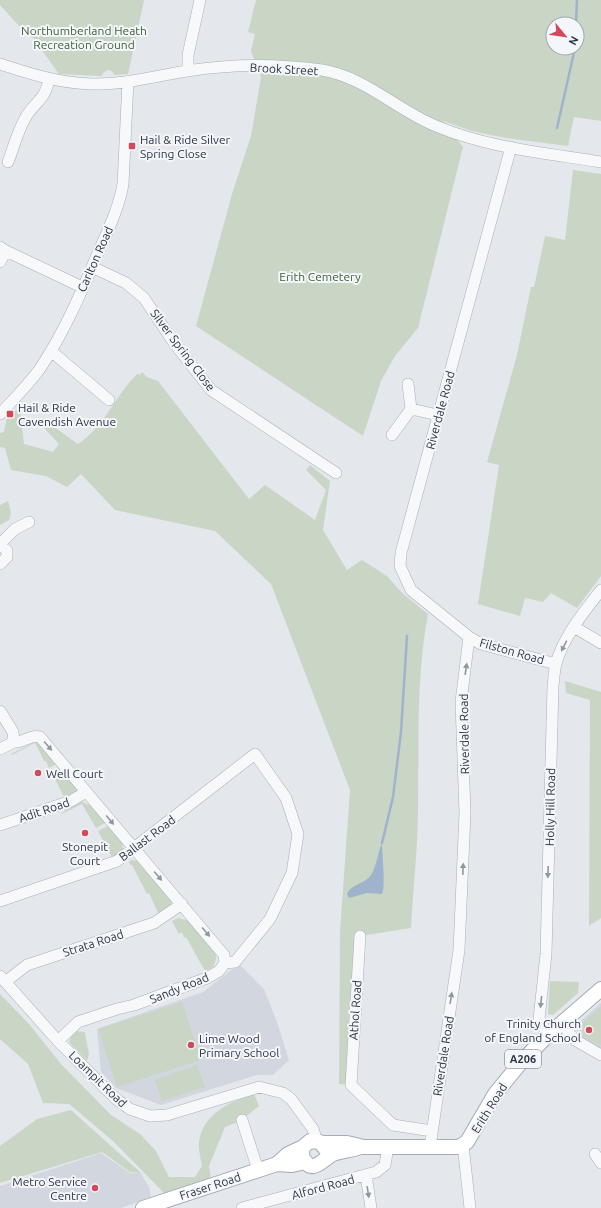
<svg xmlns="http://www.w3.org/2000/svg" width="601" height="1208" font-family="Ubuntu,sans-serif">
  <rect width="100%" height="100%" fill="#e4e7ec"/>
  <!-- built -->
  <path fill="#d2d6de" d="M239,964L264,989L277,1022L289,1060L273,1075H257L161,1105L116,1088L101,1072L97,1029L203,992Z
    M601,1003V1049L579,1036L576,1025Z
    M101,1153L130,1173L140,1172L149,1187L151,1197L121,1208H0V1186Z"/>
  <!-- green -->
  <path fill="#c9d6c5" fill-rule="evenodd" d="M0,0H144L128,74L114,75L112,71L108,70L103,73L102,76L59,74L33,38L20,27L0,5Z
    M256,0H601V121L574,117L568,146L506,138L472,131L443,121L463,147L418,328L395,356L381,381L363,436L196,326L232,194L251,136L261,77L251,51L255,34L248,32ZM553,24H577V48H553Z
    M573,170L601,174V576L577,608L551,593L543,602L525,598L520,616L478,604L499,465L487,462L517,355L531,287H534L545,236L565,240Z
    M142,372L147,377L158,381L249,499L265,485L315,520L326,490L306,470L310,465L330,481L323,530L347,570L362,560L387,576L402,593L428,614C416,677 419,743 418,807C418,848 413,888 411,928L360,936L351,1085L339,1084L340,932L350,790L271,584L215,531L115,510L81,474L67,487L46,476L11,470L5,448L0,447V433L4,432L8,412L20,410L24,444L53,452L59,444L45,429L50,424L78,444C105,426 115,396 137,374L140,375Z
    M8,501L11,513L9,520L0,525V505Z
    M565,681L601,692V918L589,926L590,700L566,693Z
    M35,742L43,745L58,763L49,768L46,761H44L35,743L12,755L11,754Z
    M60,766L78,787V791L64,797L51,771Z
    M82,802L95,808L107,822L96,828L82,804L60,815L68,808Z
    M110,825L122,840L123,851L112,857L98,831Z
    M131,860L139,861L171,900L172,904L159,915L149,893L147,894L132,865H130L129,862Z
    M178,918L189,921L216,955V959L213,967L205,971L186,937L184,938L182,932L179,934L172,921Z
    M550,981L579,982L578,993L553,1015L548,1014Z
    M0,994L29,1024L61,1064L111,1115L140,1134L156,1151L169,1177H195L202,1166C201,1159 198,1149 199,1142C203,1113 230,1102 254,1094L259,1106L240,1121L225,1127L209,1166L211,1180L167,1196L113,1141L69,1104L43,1103L28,1064L0,1039Z
    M182,1002L201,1060L117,1087L98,1029Z
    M601,1006V1045L582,1036V1024Z
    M76,1031L84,1032L85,1033L89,1054L87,1061L69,1042L71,1037Z
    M197,1065L205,1087L162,1101L155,1080Z
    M71,1110L140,1172H130L102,1152L0,1183V1146L37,1119Z"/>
  <!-- water -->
  <path fill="#9fb4cc" d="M382,843C382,854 386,887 382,894L367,893L349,898L347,894C351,884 365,884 371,875C376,868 378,852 382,843Z"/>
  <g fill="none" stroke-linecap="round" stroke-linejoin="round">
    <!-- stream -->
    <path stroke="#9fb4cc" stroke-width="2.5" d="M576,24L577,0
      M557,128L575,48
      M382,843L393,797L401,732L407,636"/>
    <!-- minor casing -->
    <g stroke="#a9aeb7" stroke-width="12">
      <path id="minor" d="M0,64C30,74 59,83 91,84C123,85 156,76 187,71C230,64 278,64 322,70C365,77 397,110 436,126C488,148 546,153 601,162
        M188,71V55L200,0
        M511,147L401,553L400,566L411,590L469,637L481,644L556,664
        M8,162C14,147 18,129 27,115C37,100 45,100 49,79
        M0,247L6,251L82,287
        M0,262L6,251
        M92,267L126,283L144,298L174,343L211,390L336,473
        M51,351L109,400
        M408,384L411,409L438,415
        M0,414C13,400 27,386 39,370C63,335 81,293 98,253C108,230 119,208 123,184L128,81
        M392,435L411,409
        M0,564L7,557V551L0,544L15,529L29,522
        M574,627L601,643
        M0,711L13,732L14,742
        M14,742C23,743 31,734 40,737L224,955L225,963
        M0,749L14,742
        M0,825L71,801L86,792
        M0,901L117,861L255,754L286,798L298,834L292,873L270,919L235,962L225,963
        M360,936L351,1085L393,1125L432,1131
        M0,976L58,1041L116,1099L130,1109L150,1116L167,1115L259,1087L283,1093L291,1099L313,1129L317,1141
        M5,982L27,965L154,923L182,904
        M561,1023L575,1040L601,1055
        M548,1035L539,1019L546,954L553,686C554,679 554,671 556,664C563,637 584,612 601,590
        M58,1041L78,1022L117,1009L134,1005L207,978L219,971L225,963
        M242,1120L258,1170
        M463,1145L470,1208
        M430,1147L459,950L465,813L461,702L469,637
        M595,1154L601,1163
        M366,1175L371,1208
        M242,1208L376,1172L385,1165L388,1147"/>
    </g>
    <!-- major casing -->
    <g stroke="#a3abb8" stroke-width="16">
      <path id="major" d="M323,1143H347L364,1147H459L467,1142L495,1094L522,1061L548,1035L601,989
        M303,1147C302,1152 301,1156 304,1160C313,1175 324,1158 333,1154C342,1151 352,1150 361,1147
        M277,1164L288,1154L303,1147L310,1141L320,1142L327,1151
        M143,1208L277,1164L292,1165L306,1162"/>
    </g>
    <!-- minor -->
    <use href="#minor" stroke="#f7f8fa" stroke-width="11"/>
    <!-- major -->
    <use href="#major" stroke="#fff" stroke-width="14"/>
  </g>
  <!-- one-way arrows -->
  <defs><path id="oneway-solid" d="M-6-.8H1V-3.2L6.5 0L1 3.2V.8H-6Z"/></defs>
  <g fill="#9196a0">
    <use href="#oneway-solid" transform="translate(564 646) rotate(117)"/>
    <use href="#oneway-solid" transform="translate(466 669) rotate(-81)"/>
    <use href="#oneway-solid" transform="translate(48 746) rotate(49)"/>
    <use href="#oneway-solid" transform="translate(110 820) rotate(50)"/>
    <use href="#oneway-solid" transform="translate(463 869) rotate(-88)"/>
    <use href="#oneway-solid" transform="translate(548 872) rotate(92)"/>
    <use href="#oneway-solid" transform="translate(158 876) rotate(49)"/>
    <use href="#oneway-solid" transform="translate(206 932) rotate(50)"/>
    <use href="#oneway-solid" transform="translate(451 998) rotate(-81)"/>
    <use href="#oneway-solid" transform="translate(541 1002) rotate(96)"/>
    <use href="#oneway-solid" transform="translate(368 1192) rotate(81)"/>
  </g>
  <!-- markers -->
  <g fill="#d1495b" stroke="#f4f6f9" stroke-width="1.5">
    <rect x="128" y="142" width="8" height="8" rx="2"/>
    <rect x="6" y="410" width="8" height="8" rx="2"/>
    <circle cx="38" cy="773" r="4"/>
    <circle cx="85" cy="833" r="4"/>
    <circle cx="589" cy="1030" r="4"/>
    <circle cx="191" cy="1045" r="4"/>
    <circle cx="95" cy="1188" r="4"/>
  </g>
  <g text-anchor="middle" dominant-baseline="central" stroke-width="4" stroke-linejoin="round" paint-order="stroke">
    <!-- shield labels -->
    <rect fill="#f4f6f9" stroke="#676e7b" stroke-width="1" x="505" y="1050" width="36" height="18" rx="3"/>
    <g font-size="11" font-weight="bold" fill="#2b3445">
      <text x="523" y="1059">A206</text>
    </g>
    <!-- park labels -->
    <g font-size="12" fill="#3f6138" stroke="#f4f6f9">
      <text x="84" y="30">Northumberland Heath<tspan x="84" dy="14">Recreation Ground</tspan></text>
      <text x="320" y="276">Erith Cemetery</text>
    </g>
    <!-- street labels -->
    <g font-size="12" fill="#2b3445" stroke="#f4f6f9">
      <text transform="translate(284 69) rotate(3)">Brook Street</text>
      <text transform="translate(95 259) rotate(-66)">Carlton Road</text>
      <text transform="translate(183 350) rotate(53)">Silver Spring Close</text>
      <text transform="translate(440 410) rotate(-75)">Riverdale Road</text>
      <text transform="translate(512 651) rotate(16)">Filston Road</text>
      <text transform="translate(464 734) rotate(-91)">Riverdale Road</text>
      <text transform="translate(550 807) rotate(-89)">Holly Hill Road</text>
      <text transform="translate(44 810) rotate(-19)">Adit Road</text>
      <text transform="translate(147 838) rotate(-37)">Ballast Road</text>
      <text transform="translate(93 943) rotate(-18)">Strata Road</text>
      <text transform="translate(179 988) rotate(-22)">Sandy Road</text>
      <text transform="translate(355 1010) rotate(-86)">Athol Road</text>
      <text transform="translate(443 1056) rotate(-81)">Riverdale Road</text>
      <text transform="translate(98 1079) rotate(44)">Loampit Road</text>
      <text transform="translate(489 1108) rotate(-58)">Erith Road</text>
      <text transform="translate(210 1186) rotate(-18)">Fraser Road</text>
      <text transform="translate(323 1187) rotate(-15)">Alford Road</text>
    </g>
    <!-- poi labels -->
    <g font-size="12" fill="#2b3445" stroke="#f4f6f9" text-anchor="start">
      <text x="140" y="139">Hail &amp; Ride Silver<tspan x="140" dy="14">Spring Close</tspan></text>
      <text x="18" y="407">Hail &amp; Ride<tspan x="18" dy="14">Cavendish Avenue</tspan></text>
      <text x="46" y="773">Well Court</text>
      <text x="85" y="846" text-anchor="middle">Stonepit<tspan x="85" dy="14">Court</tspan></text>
      <text x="581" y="1023" text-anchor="end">Trinity Church<tspan x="581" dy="14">of England School</tspan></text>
      <text x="199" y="1038">Lime Wood<tspan x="199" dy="14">Primary School</tspan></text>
      <text x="87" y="1181" text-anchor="end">Metro Service<tspan x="87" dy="14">Centre</tspan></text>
    </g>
  </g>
  <!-- north arrow -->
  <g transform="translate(565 36) rotate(119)"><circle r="19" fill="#f4f6f9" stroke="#a4a8b1"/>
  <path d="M0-3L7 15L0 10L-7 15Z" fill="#d1495b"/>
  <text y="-6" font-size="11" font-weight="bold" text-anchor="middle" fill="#2b3445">N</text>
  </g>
</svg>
